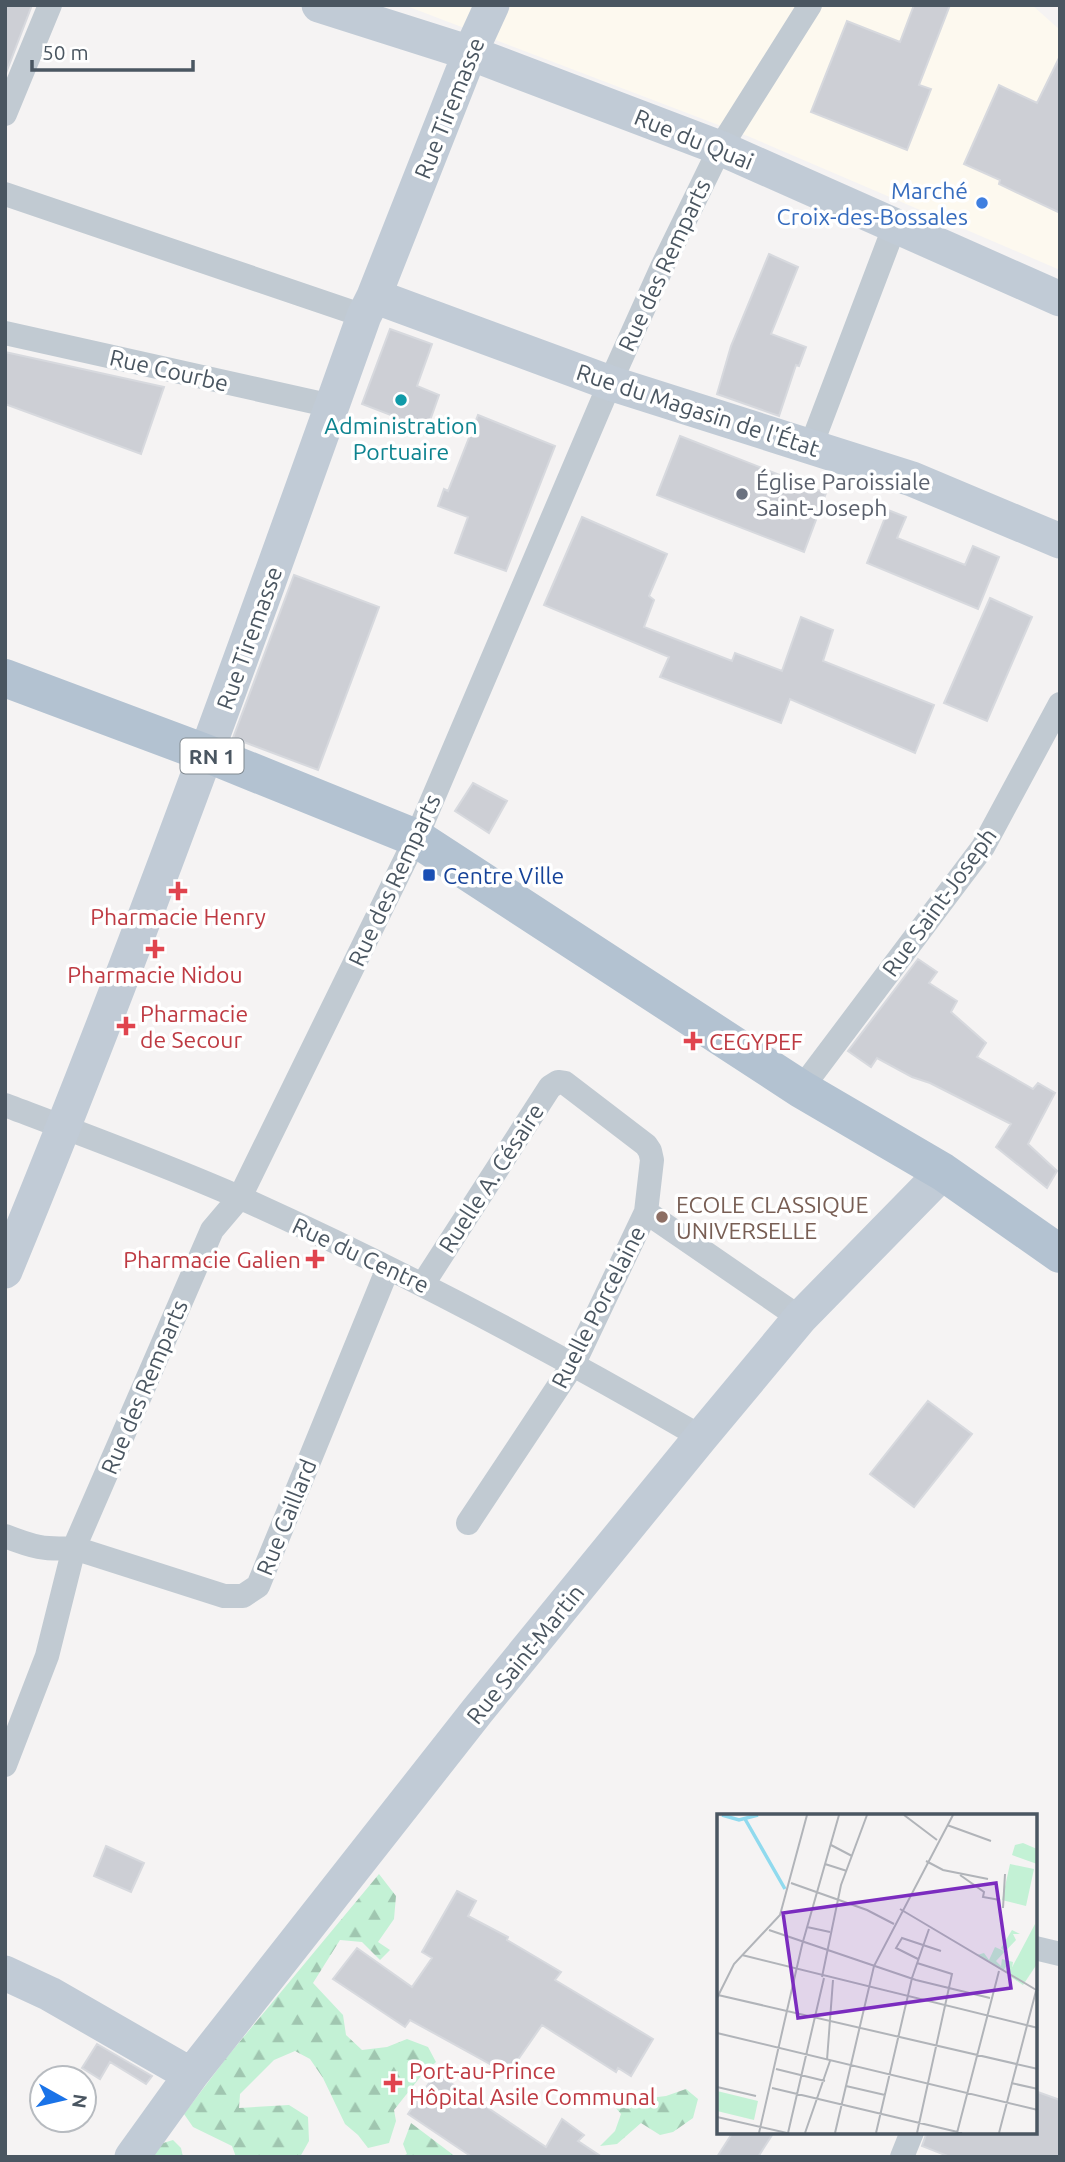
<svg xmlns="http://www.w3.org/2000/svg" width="1065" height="2162" font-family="Ubuntu,sans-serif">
  <defs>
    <pattern id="forest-firs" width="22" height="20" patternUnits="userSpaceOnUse" patternTransform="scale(1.75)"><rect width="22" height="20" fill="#c3f1d5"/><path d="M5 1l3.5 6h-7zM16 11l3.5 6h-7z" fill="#a0c6b0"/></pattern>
  </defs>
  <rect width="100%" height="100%" fill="#f5f3f3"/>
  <!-- commercial -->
  <path fill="#fdf9ef" d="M404,5H1032L1060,30V270L750,137Z"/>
  <!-- forest -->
  <path fill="url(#forest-firs)" d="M379,1874L396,1896L394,1919L378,1942L390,1950L380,1960L362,1942L340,1940L313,1983L343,2015L346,2035L362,2050L387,2047L407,2039L428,2047L436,2062L421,2076L394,2110L396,2121L389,2143L368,2148L358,2135L345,2124L323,2078L310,2059L295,2051L274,2060L240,2094L239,2108L289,2105L308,2117L309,2141L300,2157H236L232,2146L193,2127L184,2114L227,2057Z
    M686,2089L698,2099L693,2118L673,2132L660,2135L641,2123L617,2144L600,2146L615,2131L621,2114L603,2093H622L641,2099L666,2096Z
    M411,2123L456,2157H401L407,2154L403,2144Z
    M173,2140L181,2148L183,2157H152L160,2144Z"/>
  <!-- building -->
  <path fill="#cdcfd5" stroke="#d7d9de" stroke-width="2" d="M5,5H32L6,73H5Z
    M914,5H950L919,85L931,89L907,150L811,112L847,21L900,42Z
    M1060,56V213L999,184L1000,180L964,164L999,85L1037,103Z
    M769,254L798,267L771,334L806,347L799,366L796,365L779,416L717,394L731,346Z
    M390,329L432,344L417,386L439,395L427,429L362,404Z
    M5,352L164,387L141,454L5,404Z
    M478,415L555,446L506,571L455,553L468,517L438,506L444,489L448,491Z
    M680,436L826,493L804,552L657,495Z
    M888,510L906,517L897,538L965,565L973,546L999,557L978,609L867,563Z
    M582,517L667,554L649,596L654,600L644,627L732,661L735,653L782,671L801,617L833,630L823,661L934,705L915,753L790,699L781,723L660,677L669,657L544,605Z
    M294,575L379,607L318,770L233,738Z
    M990,598L1032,617L987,721L944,703Z
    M473,783L507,801L489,833L455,811Z
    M918,959L937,972L929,983L957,1001L951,1012L986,1043L977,1057L1033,1089L1038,1083L1055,1093L1028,1144L1057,1171L1047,1188L996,1147L1011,1124L930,1083L912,1077L877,1058L871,1067L848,1051Z
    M928,1401L972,1434L914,1507L870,1474Z
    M106,1846L144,1863L131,1892L94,1876Z
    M457,1891L476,1901L468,1916L508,1937L507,1940L561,1972L555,1980L653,2039L631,2076L618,2068L616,2072L542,2025L508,2074L410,2020L405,2027L333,1979L357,1948L412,1987L432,1958L422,1952Z
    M97,2044L152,2076L146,2084L110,2062L100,2079L82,2068Z
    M436,2073L546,2147L562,2119L584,2135L578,2141L602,2157H472L408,2114Z
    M1035,2091L1060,2100V2157H950L922,2146L927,2132H1035Z
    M733,2132H774L758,2157H717Z"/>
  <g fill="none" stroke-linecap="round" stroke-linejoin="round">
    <!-- street -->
    <path stroke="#c1cad2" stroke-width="24" d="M5,114L50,5
      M5,194L364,316
      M5,333L332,406
      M811,446L895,225
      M801,1089L983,847L1060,704
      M5,1105C84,1135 164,1164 241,1198C399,1269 551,1350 701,1437
      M646,1212L800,1318
      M423,1284L550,1087L558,1082L565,1083L646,1145L650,1151L652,1160L646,1212L574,1363L468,1523
      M5,1536C33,1547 44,1550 74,1548L224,1596H243L258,1586L388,1268
      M5,1765L47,1656L74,1548L212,1230L240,1197L416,838L610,383L663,265L720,148L810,5
      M1035,1948L1060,1954
      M902,2157L912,2132"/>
    <!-- secondary -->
    <path stroke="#c1cbd6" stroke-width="35" d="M319,5L470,53L720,148L1060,299
      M374,296L610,383L912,479L1060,541
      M5,1271C135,956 250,636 364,316L374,296L470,53L492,5
      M5,1973L50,1994L191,2075
      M132,2157L191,2075L478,1710L701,1437L800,1318L943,1172"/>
    <!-- primary -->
    <path stroke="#b3c2d1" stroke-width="38" d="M5,678L208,754L416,838L801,1089L943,1172L1060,1254"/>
  </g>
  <!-- markers -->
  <circle fill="#3f7fe0" stroke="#fff" stroke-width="2.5" cx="982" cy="203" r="7"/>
  <circle fill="#0f9aa8" stroke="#fff" stroke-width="2.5" cx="401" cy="400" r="7"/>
  <circle fill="#6b7280" stroke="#fff" stroke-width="2.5" cx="742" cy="494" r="7"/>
  <rect fill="#1a4fb4" stroke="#fff" stroke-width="2.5" x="422" y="868" width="14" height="14" rx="3.5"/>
  <g fill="#e0444e" stroke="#fff" stroke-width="2.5">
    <path d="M174.5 880.5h7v7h7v7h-7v7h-7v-7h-7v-7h7z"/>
    <path d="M151.5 938.5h7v7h7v7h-7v7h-7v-7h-7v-7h7z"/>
    <path d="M122.5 1015.5h7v7h7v7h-7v7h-7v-7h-7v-7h7z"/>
    <path d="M689.5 1030.5h7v7h7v7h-7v7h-7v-7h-7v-7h7z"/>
    <path d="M311.5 1248.5h7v7h7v7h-7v7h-7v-7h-7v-7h7z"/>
    <path d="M389.5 2072.5h7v7h7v7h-7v7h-7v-7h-7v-7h7z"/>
  </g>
  <circle fill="#8d6e63" stroke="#fff" stroke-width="2.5" cx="662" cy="1217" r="7"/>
  <g text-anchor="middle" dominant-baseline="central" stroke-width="7" stroke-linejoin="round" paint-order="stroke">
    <!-- shield labels -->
    <rect fill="#fff" stroke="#808990" stroke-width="2" x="180.5" y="738.5" width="63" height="35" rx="5"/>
    <g font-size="21" font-weight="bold" fill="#4a5661">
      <text x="212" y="756">RN 1</text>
    </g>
    <!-- street labels -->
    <g font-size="23" fill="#4a5661" stroke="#fff">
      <text transform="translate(449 108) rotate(-68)">Rue Tiremasse</text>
      <text transform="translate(694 139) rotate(22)">Rue du Quai</text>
      <text transform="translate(664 265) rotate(-65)">Rue des Remparts</text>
      <text transform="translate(169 370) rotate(13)">Rue Courbe</text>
      <text transform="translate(698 410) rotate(18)">Rue du Magasin de l'État</text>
      <text transform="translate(249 638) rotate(-70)">Rue Tiremasse</text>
      <text transform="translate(394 880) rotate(-65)">Rue des Remparts</text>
      <text transform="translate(939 902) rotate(-54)">Rue Saint-Joseph</text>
      <text transform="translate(491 1178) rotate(-57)">Ruelle A. Césaire</text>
      <text transform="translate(361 1255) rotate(25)">Rue du Centre</text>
      <text transform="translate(598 1307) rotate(-63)">Ruelle Porcelaine</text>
      <text transform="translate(144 1387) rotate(-67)">Rue des Remparts</text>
      <text transform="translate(286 1517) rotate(-68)">Rue Caillard</text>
      <text transform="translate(525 1654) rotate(-51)">Rue Saint-Martin</text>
    </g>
    <!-- shop labels -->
    <g font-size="23" fill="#366cbe" stroke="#fff" text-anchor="end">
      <text x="968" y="190">Marché<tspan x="968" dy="26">Croix-des-Bossales</tspan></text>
    </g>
    <!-- culture labels -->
    <g font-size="23" fill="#0d838f" stroke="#fff">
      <text x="401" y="425">Administration<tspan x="401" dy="26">Portuaire</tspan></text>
    </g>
    <!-- worship labels -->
    <g font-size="23" fill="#5b616d" stroke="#fff" text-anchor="start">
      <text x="756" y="481">Église Paroissiale<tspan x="756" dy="26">Saint-Joseph</tspan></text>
    </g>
    <!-- transit labels -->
    <g font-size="23" fill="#164399" stroke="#fff" text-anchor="start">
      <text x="443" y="875">Centre Ville</text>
    </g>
    <!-- health labels -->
    <g font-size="23" fill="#be3a42" stroke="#fff" text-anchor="start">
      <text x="178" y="916" text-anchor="middle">Pharmacie Henry</text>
      <text x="155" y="974" text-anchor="middle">Pharmacie Nidou</text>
      <text x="140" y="1013">Pharmacie<tspan x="140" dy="26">de Secour</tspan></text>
      <text x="709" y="1041">CEGYPEF</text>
      <text x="301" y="1259" text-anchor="end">Pharmacie Galien</text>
      <text x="409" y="2070">Port-au-Prince<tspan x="409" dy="26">Hôpital Asile Communal</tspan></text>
    </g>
    <!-- education labels -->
    <g font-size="23" fill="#785e54" stroke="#fff" text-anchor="start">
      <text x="676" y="1204">ECOLE CLASSIQUE<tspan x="676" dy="26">UNIVERSELLE</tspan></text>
    </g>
  </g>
  <!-- overview -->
  <g transform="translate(717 1814)">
    <rect width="320" height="320" fill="#f5f3f3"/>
    <path d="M295,116L303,120H296L299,126L279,147L284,152L285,145L296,148L294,160L289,158L290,151L286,157L260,141L267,139L272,146L278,133L287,137L284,134Z" fill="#c3f1d5"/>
    <path d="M306,29L320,35V50L295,41L298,31ZM293,50L317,55L309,92L285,86ZM318,110L320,150L306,171L291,161ZM0,277L41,287L37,306L0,297Z" fill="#c3f1d5"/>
    <path fill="none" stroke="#90daee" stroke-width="3.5" d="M5,1L22,6L41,1M28,5L68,75"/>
    <path fill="none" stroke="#b1b4b9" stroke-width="2" d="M187,1L220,26M230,11L274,27M114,31L135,42M209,47L226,56L271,65M108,50L130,57M243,61L267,78L266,83L283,86M74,69L150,96L177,110M286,94L288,60M183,95L321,177M90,113L113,118M52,116L199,166L273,184M25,141L321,214M201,145L179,134L185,124L224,137M105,163L124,71L150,1M1,181L321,255M0,184L17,150L63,101L90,1M0,219L321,296M110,246L116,166M59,255L108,267M294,269L321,275M129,272L168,281M0,273L39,282M55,274L245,319M0,303L70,319M42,319L85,131L122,1M71,319L107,164M88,319L113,247M118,319L157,152L236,1M159,319L195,164L212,115M200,319L235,160L200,149M240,319L282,157M282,319L319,177"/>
    <path fill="#7b2cbf" fill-opacity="0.15" stroke="#7b2cbf" stroke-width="3.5" d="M279,69L294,174L81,204L66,99Z"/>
    <rect width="320" height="320" fill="none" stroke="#4a5661" stroke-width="3.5"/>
  </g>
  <!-- border -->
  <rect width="1065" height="2162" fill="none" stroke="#4a5661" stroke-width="14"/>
  <!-- north arrow -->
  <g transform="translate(63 2099) rotate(98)"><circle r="33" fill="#ffffff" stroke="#b7bbc0" stroke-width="2"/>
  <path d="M0-5L12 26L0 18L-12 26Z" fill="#1a73e8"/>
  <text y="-10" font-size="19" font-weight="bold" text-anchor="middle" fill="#4a5661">N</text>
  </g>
  <!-- scale -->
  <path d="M32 60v10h161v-10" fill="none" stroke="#4a5661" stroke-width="3.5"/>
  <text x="42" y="60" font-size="21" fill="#4a5661" stroke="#ffffff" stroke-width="5" paint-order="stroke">50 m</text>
</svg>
